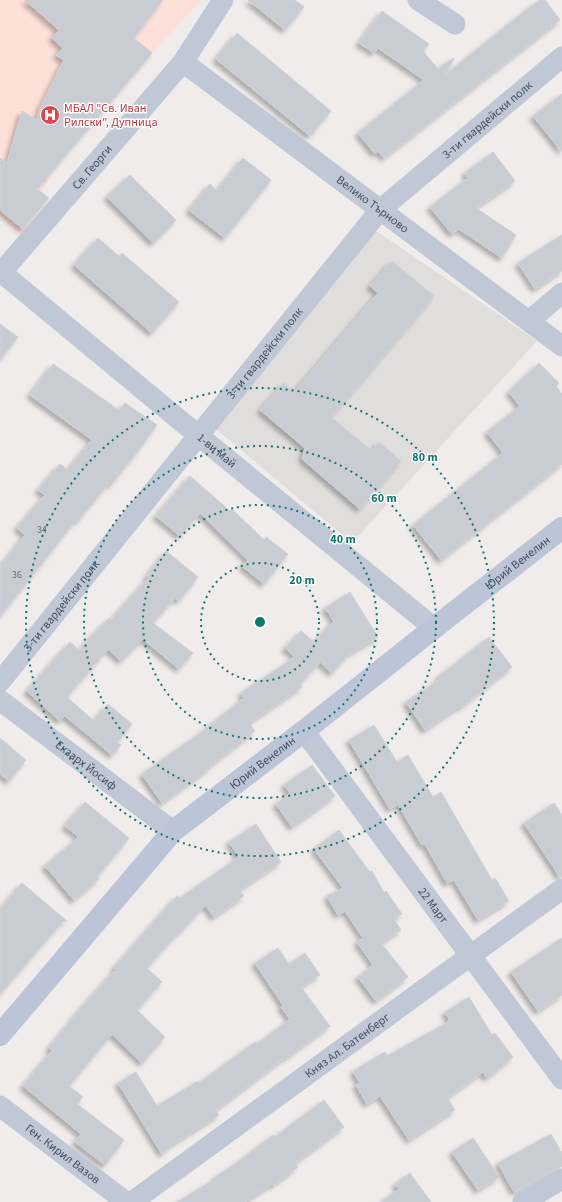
<svg xmlns="http://www.w3.org/2000/svg" width="562" height="1202" font-family="'Source Sans 3',sans-serif">
  <defs>
    <filter id="shadow"><feDropShadow dx="-3.5" dy="3.5" stdDeviation="2" flood-color="#0004"/></filter>
  </defs>
  <rect width="100%" height="100%" fill="#efeceb"/>
  <!-- education -->
  <path fill="#e0dddd" d="M375,230L537,341L352,543L216,429Z"/>
  <!-- medical -->
  <path fill="#fde0d7" d="M0,0H201L152,53L48,177L24,237L0,216Z"/>
  <!-- building -->
  <path fill="#caccd4" stroke="#cfd0d8" filter="url(#shadow)" d="M25,0H163L134,38L152,53L37,189L49,198L23,229L0,210V158L7,163L22,111L37,120L40,108L64,60L56,55L63,48L52,38L59,30Z
    M248,0H295L304,7L285,30Z
    M539,0H545L560,20L384,158L378,151L375,154L358,133L424,80L378,48L374,53L359,43L382,11L429,44L423,51L438,69L453,58L454,59L445,75Z
    M237,33L331,111L310,136L216,59Z
    M562,94V152L533,116Z
    M493,152L515,181L476,208L516,235L502,258L459,229L452,234L430,207L468,178L465,173Z
    M243,158L271,180L225,238L189,210L210,184L217,191Z
    M130,175L176,220L153,243L107,197Z
    M562,235V271L535,289L518,263Z
    M98,238L119,256L122,253L179,302L152,333L74,265Z
    M392,261L434,296L331,417L372,451L379,442L401,461L360,509L302,459L305,448L260,410L284,383L294,392L378,293L370,286Z
    M0,324L18,337L0,360Z
    M539,363L559,383L556,386L562,394V464L441,560L413,525L503,453L487,432L520,406L509,392Z
    M53,364L119,410L125,403L157,425L138,451L111,485L109,483L78,521L76,520L0,617V567L25,535L17,528L45,495L38,490L60,464L68,470L92,440L30,395Z
    M190,476L230,511L232,509L264,540L266,537L288,554L264,584L242,566L248,560L200,513L180,536L156,516Z
    M166,551L198,577L179,601L175,598L153,623L193,653L179,669L143,639L121,661L108,649L67,697L94,721L108,704L132,724L117,742L121,745L112,755L65,716L60,721L27,691L70,642L79,650L109,618L111,620L149,577L147,576Z
    M350,592L378,637L349,654L332,673L320,662L300,684L302,687L249,723L255,731L209,767L210,768L162,803L142,774L190,740V741L244,698L241,693L295,657L285,648L301,631L314,642L334,621L325,608Z
    M489,637L512,667L461,707L460,706L425,730L406,702L440,679L438,677Z
    M374,725L397,762L408,755L433,797L441,792L492,880L495,878L509,901L478,920L454,880L447,883L425,844L422,845L398,804L390,809L349,740Z
    M0,738L26,760L9,781L0,774Z
    M312,765L335,796L292,827L276,804L290,793L284,785Z
    M85,802L129,838L97,877L99,879L74,900L45,866L79,837L65,826Z
    M554,803L562,815V877H560L524,823Z
    M256,824L281,862L239,890L244,896L214,917L205,905L179,934L178,933L147,968L162,982L137,1010L165,1037L142,1063L112,1034L69,1086L83,1097L77,1104L124,1140L105,1165L75,1142L81,1134L23,1086L52,1051L49,1048L83,1006L116,969L114,968L177,896L180,898L239,857L229,842Z
    M339,830L370,872L372,871L384,893L386,891L402,914L394,919L401,930L381,943L408,977L376,1001L358,977L373,965L357,942L363,938L345,911L338,915L327,896L343,888L314,849Z
    M22,883L67,921H63L0,994V910Z
    M562,938V995L538,1011L511,972Z
    M278,948L289,964L305,953L320,975L301,987L330,1026L286,1058V1057L216,1110L219,1115L174,1143L162,1154L118,1083L136,1072L157,1106L198,1081L199,1083L255,1042L257,1044L290,1019L281,1007L283,1005L255,963Z
    M469,997L492,1035L495,1033L513,1057L487,1078L483,1072L447,1098L455,1110L409,1140L380,1096L367,1104L356,1085L360,1083L353,1071L385,1052L387,1056L450,1021L445,1012Z
    M324,1100L344,1127L295,1163L298,1167L274,1185L272,1184L245,1202H177L215,1179L214,1178L238,1162L273,1135L275,1137Z
    M551,1134L562,1153V1166L514,1192L498,1163Z
    M473,1138L499,1177L478,1190L452,1152Z
    M410,1173L431,1202H381L399,1189L395,1184Z"/>
  <g fill="none" stroke-linecap="round" stroke-linejoin="round">
    <!-- street -->
    <g stroke="#c0c8d5" stroke-width="21">
      <path d="M418,0L455,24"/>
      <path id="s1" d="M183,62L562,346"/>
      <path id="s2" d="M1,272L199,436L434,628"/>
      <path id="s3" d="M0,274L183,62L223,0"/>
      <path d="M529,321L562,293"/>
      <path id="s4" d="M0,682L380,210L562,57"/>
      <path id="s5" d="M0,700L173,831"/>
      <path id="s6" d="M304,731L562,1079"/>
      <path id="s7" d="M0,1106L126,1202"/>
      <path id="s8" d="M132,1202L562,889"/>
      <path d="M523,1202L562,1179"/>
    </g>
    <!-- secondary -->
    <path stroke="#bcc5d7" stroke-width="22" id="s9" d="M0,1035L173,831L304,731L434,628L562,528"/>
  </g>
  <!-- distance rings -->
  <g fill="none" stroke="#0f766e" stroke-width="2" stroke-dasharray="2 4">
    <circle cx="260" cy="622" r="59"/>
    <circle cx="260" cy="622" r="117"/>
    <circle cx="260" cy="622" r="176"/>
    <circle cx="260" cy="622" r="234"/>
  </g>
  <!-- icons -->
  <defs>
    <g id="hospital-disc" transform="scale(1)"><circle r="9.5" fill="#e0444e" stroke="#fff"/><path d="M-5-5h3v3.5h4V-5h3V5h-3V1.5h-4V5h-3Z" fill="#fff"/></g>
  </defs>
  <g fill-rule="evenodd">
    <use href="#hospital-disc" x="50" y="115"/>
  </g>
  <g text-anchor="middle" dominant-baseline="central" stroke-width="3" stroke-linejoin="round" paint-order="stroke">
    <!-- number labels -->
    <g font-size="10" fill="#656c79">
      <text x="42" y="530">34</text>
      <text x="17" y="575">36</text>
    </g>
    <!-- health labels -->
    <g font-size="12" fill="#be3a42" stroke="#fff" text-anchor="start">
      <text x="64" y="108">МБАЛ "Св. Иван<tspan x="64" dy="14">Рилски", Дупница</tspan></text>
    </g>
    <!-- street labels -->
    <g font-size="12" fill="#434c5b" stroke="#fff">
      <text stroke="none"><textPath href="#s4" startOffset="746">3-ти гвардейски полк</textPath></text>
      <text stroke="none"><textPath href="#s3" startOffset="141">Св. Георги</textPath></text>
      <text stroke="none"><textPath href="#s1" startOffset="237">Велико Търново</textPath></text>
      <text stroke="none"><textPath href="#s4" startOffset="422">3-ти гвардейски полк</textPath></text>
      <text stroke="none"><textPath href="#s2" startOffset="280">1-ви Май</textPath></text>
      <text stroke="none"><textPath href="#s9" startOffset="704">Юрий Венелин</textPath></text>
      <text stroke="none"><textPath href="#s4" startOffset="98">3-ти гвардейски полк</textPath></text>
      <text stroke="none"><textPath href="#s9" startOffset="380">Юрий Венелин</textPath></text>
      <text stroke="none"><textPath href="#s5" startOffset="108">Екзарх Йосиф</textPath></text>
      <text stroke="none"><textPath href="#s6" startOffset="217">22 Март</textPath></text>
      <text stroke="none"><textPath href="#s8" startOffset="266">Княз Ал. Батенберг</textPath></text>
      <text stroke="none"><textPath href="#s7" startOffset="79">Ген. Кирил Вазов</textPath></text>
    </g>
  </g>
  <circle cx="260" cy="622" r="6" fill="#0f766e" stroke="#fff" stroke-width="2"/>
  <g font-size="12" text-anchor="middle" font-weight="bold" fill="#0f766e" stroke="#fff" stroke-width="3" stroke-linejoin="round" paint-order="stroke">
    <text x="425" y="461">80 m</text>
    <text x="384" y="502">60 m</text>
    <text x="343" y="543">40 m</text>
    <text x="302" y="584">20 m</text>
  </g>
</svg>
